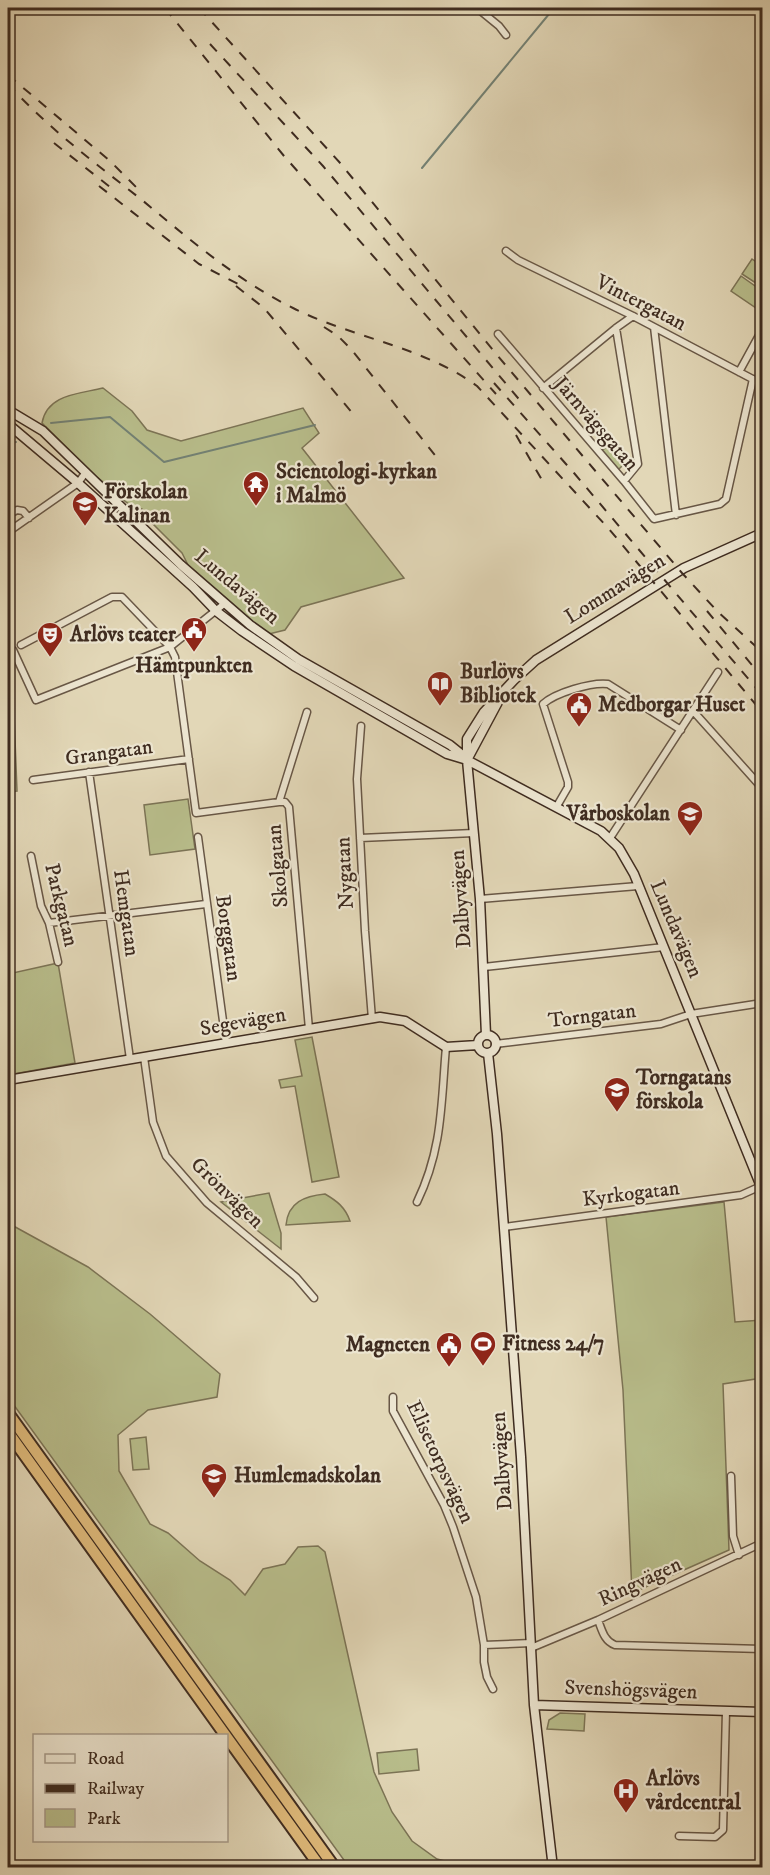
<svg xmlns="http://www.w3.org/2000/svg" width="770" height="1875" font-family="'IM FELL DW Pica',serif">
  <rect width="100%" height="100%" fill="#e2d7b7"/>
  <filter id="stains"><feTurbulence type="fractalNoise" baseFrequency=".00333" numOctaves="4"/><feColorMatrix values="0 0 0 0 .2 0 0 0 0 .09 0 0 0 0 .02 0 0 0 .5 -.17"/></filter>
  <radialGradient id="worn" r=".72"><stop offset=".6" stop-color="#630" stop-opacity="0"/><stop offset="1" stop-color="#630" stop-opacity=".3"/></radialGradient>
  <!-- green -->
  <path fill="#b8bd8b" stroke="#7c7456" stroke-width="1.5" d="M752,259L762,266V287L742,274Z
    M741,276L762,291V312L731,291Z
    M103,388L132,411L147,430L181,441L303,408L319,433L302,448L404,578L301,607L285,630L269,634L251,623L191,571L182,553L151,522L142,509C124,507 110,484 93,475L42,423C47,394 79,394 103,388Z
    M618,443L626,462L618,470L601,450Z
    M8,656L12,662L17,791L8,792Z
    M188,799L195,849L150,855L144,805Z
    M58,963L75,1063L8,1075V974Z
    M312,1037L339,1177L312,1182L295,1086L281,1088L279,1080L302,1076L295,1040Z
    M269,1193L281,1233V1249L221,1202Z
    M325,1194C337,1201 345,1207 350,1221L286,1225C288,1202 305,1196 325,1194Z
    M724,1202L735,1322L762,1320V1378L723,1384L729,1550L632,1593L623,1390L606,1217Z
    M8,1223L88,1267L150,1314L220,1374L217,1397L148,1410L118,1435L119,1471L150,1524L168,1533L200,1561L230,1580L245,1595L263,1569L285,1564L298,1547L318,1546L325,1552L374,1772L392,1812L412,1841L437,1859L468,1867H349L8,1397Z
    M146,1437L149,1469L133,1470L130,1439Z
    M560,1713L585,1714L584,1731L547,1729L549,1720Z
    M417,1749L419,1770L379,1774L377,1753Z"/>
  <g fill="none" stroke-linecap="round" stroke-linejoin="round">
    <!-- stream -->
    <path stroke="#738174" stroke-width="2" d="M422,168L554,8
      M51,423L110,417L164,462L315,425
      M8,444L16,442"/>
    <!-- street casing -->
    <g stroke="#685746" stroke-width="9">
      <path id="street" d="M477,8L499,26L506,35
        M506,251L518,260L633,316L762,384
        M654,327L676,515
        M616,328L638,464L624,481
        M498,334L624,481L654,519L720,504L726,499L753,379
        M739,372L762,330
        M543,388L616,328L633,316
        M8,515L17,510L23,511L29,518
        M8,532L78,483L86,472
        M21,645L112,597H122L170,647L175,657L196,813L279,802
        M13,650L36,700L170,647L224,604
        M307,712L279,802H285L289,807L309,1029
        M694,712L762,788
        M361,726L357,779L365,931L372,1019
        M89,772L130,1059
        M33,780L189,759
        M557,806L568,787V782L543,704C555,693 591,682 608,684L681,730
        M198,837L226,1043
        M360,838L474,833
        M610,838L718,672
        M31,856L41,906L49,923L58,962
        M480,899L638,886
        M49,923L206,904
        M484,967L664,947
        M495,1044L661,1024L691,1014L762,1003
        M144,1057L153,1122L166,1156L207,1203L296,1277L314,1298
        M417,1202C443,1148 441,1103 446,1047
        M504,1227L741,1195L761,1186
        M393,1397V1411L444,1505L453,1527L476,1597L484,1645V1662L487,1677L493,1689
        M731,1476L733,1536L739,1555
        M598,1620C602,1630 604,1641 615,1645L762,1649
        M484,1645L531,1643
        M531,1648L598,1620L762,1543
        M679,1836L715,1837L723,1830L726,1711"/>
    </g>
    <!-- secondary casing -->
    <g stroke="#3f2c20" stroke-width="11">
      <path id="secondary" d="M8,410L43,431L181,565L250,625L298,659L450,745L465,757
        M8,424L78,483L193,587L216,611L242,631L294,666L447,754L467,760L601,831L619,848L634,874L762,1189
        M467,760L498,702
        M486,1035L480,899L467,760V739L484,712L514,680L536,660L684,568L762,533
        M478 1044a9 9 0 1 1 18 0a9 9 0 1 1-18 0Z
        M488,1053L497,1134L521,1457L534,1705L553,1868
        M8,1080L380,1017L405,1021L446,1047L478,1045
        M534,1705L762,1712"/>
    </g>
    <!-- highway casing -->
    <g stroke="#3f2c20" stroke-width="14">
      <path id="highway" d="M8,1413L335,1868
        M8,1432L226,1736
        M226,1736L321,1868"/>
    </g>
    <!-- street -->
    <use href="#street" stroke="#ece5d0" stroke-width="6"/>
    <!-- secondary -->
    <use href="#secondary" stroke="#ece5d0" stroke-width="8"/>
    <!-- highway -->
    <use href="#highway" stroke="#e1bc7c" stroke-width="10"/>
    <!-- rail -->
    <path stroke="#3f2c20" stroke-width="2" stroke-dasharray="10 10" stroke-linecap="butt" d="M165,8L284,156L496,394
      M199,8L341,164L497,355L682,573L718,612L762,652
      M210,44L323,166L523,404
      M8,75L110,161L138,189
      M8,84C48,128 95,163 142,200C189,239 238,281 293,308C353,338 422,346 477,386L609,529L762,712
      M54,143L110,187
      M99,186L199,264L244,287
      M236,286L264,308L354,415
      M324,327L338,336L351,349L438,459
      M494,383L574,473L762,695
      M516,435L546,487
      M707,611L762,677"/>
  </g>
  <!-- icons -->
  <defs>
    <g id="temple-pin" transform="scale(1.35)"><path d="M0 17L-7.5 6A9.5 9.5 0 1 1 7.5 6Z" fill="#8f2418" stroke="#ece5d0"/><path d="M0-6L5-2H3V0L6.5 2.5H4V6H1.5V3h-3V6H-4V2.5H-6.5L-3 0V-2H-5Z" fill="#fff"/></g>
    <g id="school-pin" transform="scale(1.35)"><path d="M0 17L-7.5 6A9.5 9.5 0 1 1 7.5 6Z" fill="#8f2418" stroke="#ece5d0"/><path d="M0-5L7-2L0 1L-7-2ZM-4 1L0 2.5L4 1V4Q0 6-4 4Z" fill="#fff"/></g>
    <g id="civic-pin" transform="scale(1.35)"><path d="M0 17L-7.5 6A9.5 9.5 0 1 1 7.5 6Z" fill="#8f2418" stroke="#ece5d0"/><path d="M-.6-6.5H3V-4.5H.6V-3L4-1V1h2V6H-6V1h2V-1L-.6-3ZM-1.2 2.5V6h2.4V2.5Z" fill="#fff"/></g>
    <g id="theatre-pin" transform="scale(1.35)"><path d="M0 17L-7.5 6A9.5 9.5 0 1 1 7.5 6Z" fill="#8f2418" stroke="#ece5d0"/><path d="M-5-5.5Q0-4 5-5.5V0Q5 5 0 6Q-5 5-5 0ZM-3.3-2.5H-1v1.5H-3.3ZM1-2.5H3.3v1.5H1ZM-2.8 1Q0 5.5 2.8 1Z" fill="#fff"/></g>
    <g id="library-pin" transform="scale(1.35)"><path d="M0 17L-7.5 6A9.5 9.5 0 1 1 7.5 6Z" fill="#8f2418" stroke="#ece5d0"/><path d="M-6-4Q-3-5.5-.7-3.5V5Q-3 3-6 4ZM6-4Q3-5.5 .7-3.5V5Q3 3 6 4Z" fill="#fff"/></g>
    <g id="stadium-pin" transform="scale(1.35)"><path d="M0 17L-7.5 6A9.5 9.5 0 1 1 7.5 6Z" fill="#8f2418" stroke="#ece5d0"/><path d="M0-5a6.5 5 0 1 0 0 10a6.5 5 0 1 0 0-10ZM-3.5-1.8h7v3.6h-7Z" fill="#fff"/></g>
    <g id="hospital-pin" transform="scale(1.35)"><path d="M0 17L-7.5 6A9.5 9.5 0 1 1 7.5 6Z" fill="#8f2418" stroke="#ece5d0"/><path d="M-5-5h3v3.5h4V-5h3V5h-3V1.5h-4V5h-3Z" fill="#fff"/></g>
  </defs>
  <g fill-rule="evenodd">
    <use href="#temple-pin" x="256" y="484"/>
    <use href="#school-pin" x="85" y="504"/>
    <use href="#civic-pin" x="194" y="630"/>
    <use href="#theatre-pin" x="50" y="635"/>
    <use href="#library-pin" x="440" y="684"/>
    <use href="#civic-pin" x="579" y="705"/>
    <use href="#school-pin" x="690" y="814"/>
    <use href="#school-pin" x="617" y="1090"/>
    <use href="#stadium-pin" x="483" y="1344"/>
    <use href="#civic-pin" x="449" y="1345"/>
    <use href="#school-pin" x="214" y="1476"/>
    <use href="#hospital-pin" x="626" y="1791"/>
  </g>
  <g text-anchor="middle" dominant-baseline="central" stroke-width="4.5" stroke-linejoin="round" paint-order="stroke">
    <!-- street labels -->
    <g font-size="21" fill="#3f2c20" stroke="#ece5d0">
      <text transform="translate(641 303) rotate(27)">Vintergatan</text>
      <text transform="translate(596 424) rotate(49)">Järnvägsgatan</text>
      <text transform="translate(237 587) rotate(40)">Lundavägen</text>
      <text transform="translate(615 589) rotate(-32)">Lommavägen</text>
      <text transform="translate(109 753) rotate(-8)">Grangatan</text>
      <text transform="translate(278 866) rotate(-95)">Skolgatan</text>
      <text transform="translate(345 873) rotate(-93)">Nygatan</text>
      <text transform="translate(461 899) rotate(-94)">Dalbyvägen</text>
      <text transform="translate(61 905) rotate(76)">Parkgatan</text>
      <text transform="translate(126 913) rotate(82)">Hemgatan</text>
      <text transform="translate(676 929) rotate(67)">Lundavägen</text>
      <text transform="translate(228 938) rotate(82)">Borggatan</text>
      <text transform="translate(592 1016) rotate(-7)">Torngatan</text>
      <text transform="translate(243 1022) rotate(-10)">Segevägen</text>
      <text transform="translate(227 1193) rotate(44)">Grönvägen</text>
      <text transform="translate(631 1194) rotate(-7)">Kyrkogatan</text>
      <text transform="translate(502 1461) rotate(-94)">Dalbyvägen</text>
      <text transform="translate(440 1462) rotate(65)">Elisetorpsvägen</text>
      <text transform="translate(640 1582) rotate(-25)">Ringvägen</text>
      <text transform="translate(631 1690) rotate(2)">Svenshögsvägen</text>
    </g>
    <!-- poi labels -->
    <g font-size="21" font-weight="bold" fill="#3f2c20" stroke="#ece5d0" text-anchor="start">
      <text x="276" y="472">Scientologi-kyrkan<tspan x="276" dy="24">i Malmö</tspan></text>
      <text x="104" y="492">Förskolan<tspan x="104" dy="24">Kalinan</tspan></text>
      <text x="70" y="635">Arlövs teater</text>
      <text x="194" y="666" text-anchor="middle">Hämtpunkten</text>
      <text x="460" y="672">Burlövs<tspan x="460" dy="24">Bibliotek</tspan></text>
      <text x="598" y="705">Medborgar Huset</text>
      <text x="670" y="814" text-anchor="end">Vårboskolan</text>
      <text x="636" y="1078">Torngatans<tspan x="636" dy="24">förskola</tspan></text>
      <text x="502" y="1344">Fitness 24/7</text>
      <text x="430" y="1345" text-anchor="end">Magneten</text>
      <text x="234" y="1476">Humlemadskolan</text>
      <text x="646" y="1779">Arlövs<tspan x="646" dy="24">vårdcentral</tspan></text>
    </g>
  </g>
  <!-- margin -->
  <rect width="770" height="1875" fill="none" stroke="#e2d7b7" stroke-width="30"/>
  <rect x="9" y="9" width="752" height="1857" fill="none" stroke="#3f2c20" stroke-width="3"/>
  <rect x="15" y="15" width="740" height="1845" fill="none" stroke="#3f2c20" stroke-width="1.5"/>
  <!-- legend -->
  <rect x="33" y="1734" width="195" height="108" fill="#ece5d0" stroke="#a79b8a" stroke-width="1.5"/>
  <rect x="45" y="1754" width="30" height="9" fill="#ece5d0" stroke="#a79b8a" stroke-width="1.5"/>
  <text x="87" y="1764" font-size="18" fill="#3f2c20">Road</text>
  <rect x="45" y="1784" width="30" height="9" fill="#3f2c20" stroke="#a79b8a" stroke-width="1.5"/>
  <text x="87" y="1794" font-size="18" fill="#3f2c20">Railway</text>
  <rect x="45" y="1809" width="30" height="18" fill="#b8bd8b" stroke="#a79b8a" stroke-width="1.5"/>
  <text x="87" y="1824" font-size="18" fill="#3f2c20">Park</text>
  <rect width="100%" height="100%" filter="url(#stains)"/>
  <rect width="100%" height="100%" fill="url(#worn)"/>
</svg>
